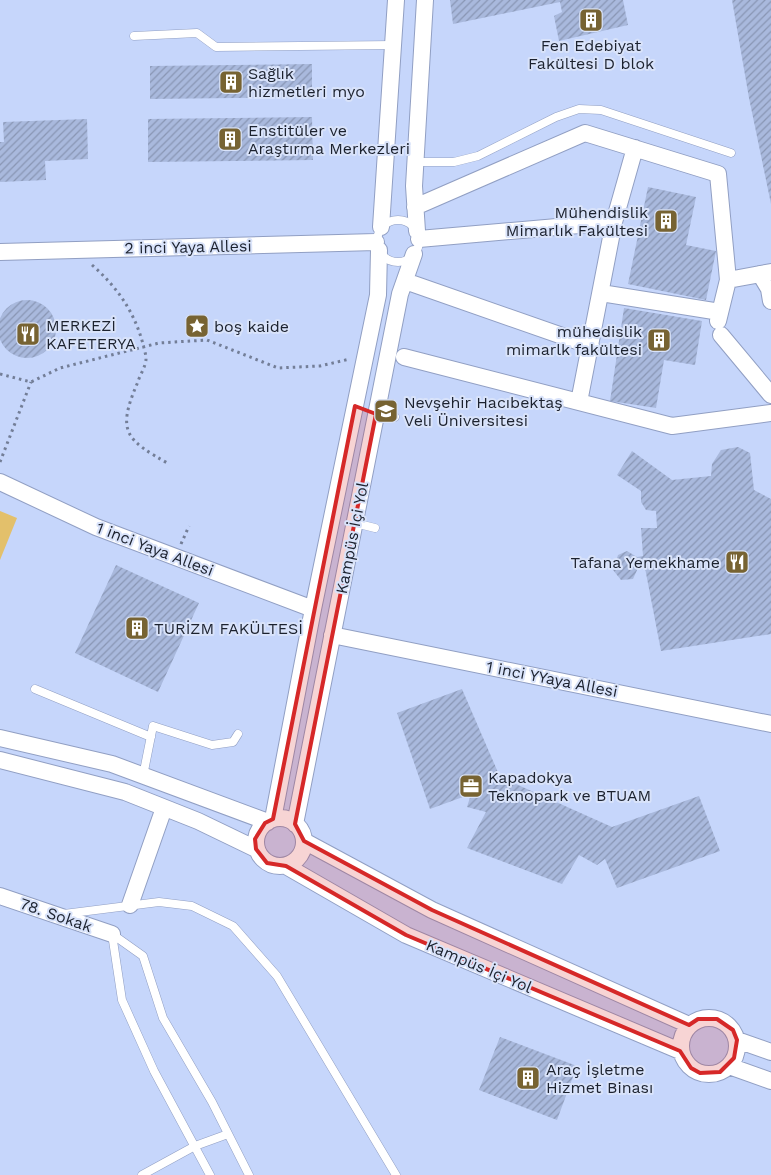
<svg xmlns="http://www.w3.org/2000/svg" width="771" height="1175" font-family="'Work Sans',sans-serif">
  <defs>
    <pattern id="building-hatch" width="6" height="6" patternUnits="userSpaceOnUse" patternTransform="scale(1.25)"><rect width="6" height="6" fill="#a9b9dd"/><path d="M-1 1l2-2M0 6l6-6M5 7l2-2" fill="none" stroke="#8996b4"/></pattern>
  </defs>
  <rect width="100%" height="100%" fill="#c6d6fb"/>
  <!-- pitch -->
  <path fill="#e3c06b" d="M0,511L17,518L0,560Z"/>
  <!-- building -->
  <path fill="url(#building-hatch)" d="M450,0H623L628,25L559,41L554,16L562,12L560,2L453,24Z
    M732,0H771V204L749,98Z
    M312,64V97L150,99V66Z
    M312,117L313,160L148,162V119Z
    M87,119L88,159L45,161L46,180L0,182V142H4L3,122Z
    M648,187L696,197L686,245L716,251L706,300L628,284Z
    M-2 329a29 29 0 1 1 58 0a29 29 0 1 1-58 0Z
    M624,308L702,321L695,365L664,360L656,408L610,401Z
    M738,447L750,453L754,490L771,499V634L661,651L645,568H638L633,579L621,580L613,570L618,555L627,551L637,557L643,556L641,528H657L656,511L646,510L641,502V491L617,475L632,451L672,480L711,476L712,464L721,450Z
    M116,565L199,603L158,692L75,653Z
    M462,689L500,777L612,827L699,796L720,851L617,888L605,859L597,865L579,855L562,884L467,848L486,812L467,807L471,794L430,809L397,713Z
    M500,1037L577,1066L557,1120L479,1090Z"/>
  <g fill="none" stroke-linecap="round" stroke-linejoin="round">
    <!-- lane casing -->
    <g stroke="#919fc3" stroke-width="9">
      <path id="lane" d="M134,36L197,33L216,47L393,45
        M416,162H454L478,156L556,117L579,109L601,110L731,153
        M377 241a21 21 0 1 1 42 0a21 21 0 1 1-42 0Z
        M376,414L395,417
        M355,523L375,528
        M35,689L151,737
        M143,776L153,726L212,745L233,742L238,734
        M64,914L159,902L192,906L233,926L277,976L396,1175
        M112,934L143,956L163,1018L212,1102L249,1175
        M112,934L122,1000L154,1071L210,1175
        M142,1175L195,1146L228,1134"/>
    </g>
    <!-- street casing -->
    <g stroke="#919fc3" stroke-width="18">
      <path id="street" d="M415,207L585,133L718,174L728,280L771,272
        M381,227L396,0
        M417,231L414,186L425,0
        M419,239L614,222
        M0,252L376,242
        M760,274L769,289L771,301
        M405,281L591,346
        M601,293L720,312
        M718,321L728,280
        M721,335L771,395
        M404,357L672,426L771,413
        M579,402L614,222L635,148
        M0,482L96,527L313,609
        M332,635L771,724
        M0,738L112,764L268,822
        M0,760L125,792L198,821L256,849
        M256 842a24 24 0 1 1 48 0a24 24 0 1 1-48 0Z
        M273,819L313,609L378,295L379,250
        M295,824L400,294L414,254
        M304,841L432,910L689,1025
        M286,866L406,935L680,1051
        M0,896L112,934
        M130,905L164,808
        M681 1046a28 28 0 1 1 56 0a28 28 0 1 1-56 0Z
        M737,1040L771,1052
        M729,1066L771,1081"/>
    </g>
    <!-- path -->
    <path stroke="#737e97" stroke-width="3" stroke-dasharray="2.5 4" stroke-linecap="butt" d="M92,265C117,287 134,311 143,344C144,349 146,354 146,359C146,366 139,377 137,384C116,433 127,440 169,464
      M0,374L31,382L60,368L159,343L207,340L278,368L320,366L350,359
      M0,462L31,382
      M181,544L189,526"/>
    <!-- lane -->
    <use href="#lane" stroke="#fff" stroke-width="8"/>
    <!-- street -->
    <use href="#street" stroke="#fff" stroke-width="16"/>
  </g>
  <!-- marked area -->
  <path fill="#d62828" fill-opacity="0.2" stroke="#d62828" stroke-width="4" stroke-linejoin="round" d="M355,406L376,414L295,824L304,841L432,910L689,1025L698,1019H717L733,1030L737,1040L734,1058L720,1072L700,1073L691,1068L680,1051L406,935L286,866L267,863L256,849L255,839L265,823L273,819Z"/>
  <!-- icons -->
  <defs>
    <g id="building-square" transform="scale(1.25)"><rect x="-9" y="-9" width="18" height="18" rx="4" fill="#776332" stroke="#d9e3fa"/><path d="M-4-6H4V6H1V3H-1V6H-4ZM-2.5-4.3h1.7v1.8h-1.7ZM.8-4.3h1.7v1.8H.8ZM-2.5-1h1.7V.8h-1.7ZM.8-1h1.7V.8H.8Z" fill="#fff"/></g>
    <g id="sight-square" transform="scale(1.25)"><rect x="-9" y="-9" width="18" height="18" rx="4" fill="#776332" stroke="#d9e3fa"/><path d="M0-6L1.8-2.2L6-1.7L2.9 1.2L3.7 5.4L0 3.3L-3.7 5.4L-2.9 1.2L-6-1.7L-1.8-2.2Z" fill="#fff"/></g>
    <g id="restaurant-square" transform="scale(1.25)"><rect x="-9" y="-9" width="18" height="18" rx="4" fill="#776332" stroke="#d9e3fa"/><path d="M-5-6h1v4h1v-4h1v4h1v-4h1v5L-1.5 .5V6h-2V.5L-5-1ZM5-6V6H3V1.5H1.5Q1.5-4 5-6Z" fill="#fff"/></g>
    <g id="university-square" transform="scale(1.25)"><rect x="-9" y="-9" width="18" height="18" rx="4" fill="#776332" stroke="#d9e3fa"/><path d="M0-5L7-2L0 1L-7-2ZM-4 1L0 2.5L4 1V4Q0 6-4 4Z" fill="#fff"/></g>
    <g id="office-square" transform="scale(1.25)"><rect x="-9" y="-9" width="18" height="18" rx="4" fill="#776332" stroke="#d9e3fa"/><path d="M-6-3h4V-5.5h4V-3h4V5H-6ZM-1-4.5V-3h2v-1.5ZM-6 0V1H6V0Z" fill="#fff"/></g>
  </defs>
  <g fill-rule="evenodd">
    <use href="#building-square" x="591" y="20"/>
    <use href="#building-square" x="231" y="82"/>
    <use href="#building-square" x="230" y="139"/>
    <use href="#building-square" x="666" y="221"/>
    <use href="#sight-square" x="197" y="326"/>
    <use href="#restaurant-square" x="28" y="334"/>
    <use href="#building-square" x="659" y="340"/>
    <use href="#university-square" x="386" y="411"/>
    <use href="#restaurant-square" x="737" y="562"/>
    <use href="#building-square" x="137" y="628"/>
    <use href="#office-square" x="471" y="786"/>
    <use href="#building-square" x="528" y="1078"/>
  </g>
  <g text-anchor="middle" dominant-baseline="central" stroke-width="4" stroke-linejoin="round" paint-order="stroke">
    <!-- poi labels -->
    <g font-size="16" fill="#1c222f" stroke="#d9e3fa" text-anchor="start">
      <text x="591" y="45" text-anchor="middle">Fen Edebiyat<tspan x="591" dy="18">Fakültesi D blok</tspan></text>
      <text x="248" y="73">Sağlık<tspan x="248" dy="18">hizmetleri myo</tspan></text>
      <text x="248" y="130">Enstitüler ve<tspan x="248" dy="18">Araştırma Merkezleri</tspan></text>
      <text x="648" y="212" text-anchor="end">Mühendislik<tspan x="648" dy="18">Mimarlık Fakültesi</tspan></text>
      <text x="46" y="325">MERKEZİ<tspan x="46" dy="18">KAFETERYA</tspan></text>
      <text x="214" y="326">boş kaide</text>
      <text x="642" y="331" text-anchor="end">mühedislik<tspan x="642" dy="18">mimarlk fakültesi</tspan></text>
      <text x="404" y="402">Nevşehir Hacıbektaş<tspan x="404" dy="18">Veli Üniversitesi</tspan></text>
      <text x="720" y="562" text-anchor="end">Tafana Yemekhame</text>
      <text x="154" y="628">TURİZM FAKÜLTESİ</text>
      <text x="488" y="777">Kapadokya<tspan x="488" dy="18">Teknopark ve BTUAM</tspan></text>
      <text x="546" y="1069">Araç İşletme<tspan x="546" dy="18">Hizmet Binası</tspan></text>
    </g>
    <!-- street labels -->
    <g font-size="16" fill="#1c222f" stroke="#d9e3fa">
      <text transform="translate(188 247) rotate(-1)">2 inci Yaya Allesi</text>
      <text transform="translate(352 538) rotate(-79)">Kampüs İçi Yol</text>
      <text transform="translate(155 549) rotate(21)">1 inci Yaya Allesi</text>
      <text transform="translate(552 679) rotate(11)">1 inci YYaya Allesi</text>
      <text transform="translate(56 915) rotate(19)">78. Sokak</text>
      <text transform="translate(479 966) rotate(23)">Kampüs İçi Yol</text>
    </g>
  </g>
</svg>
